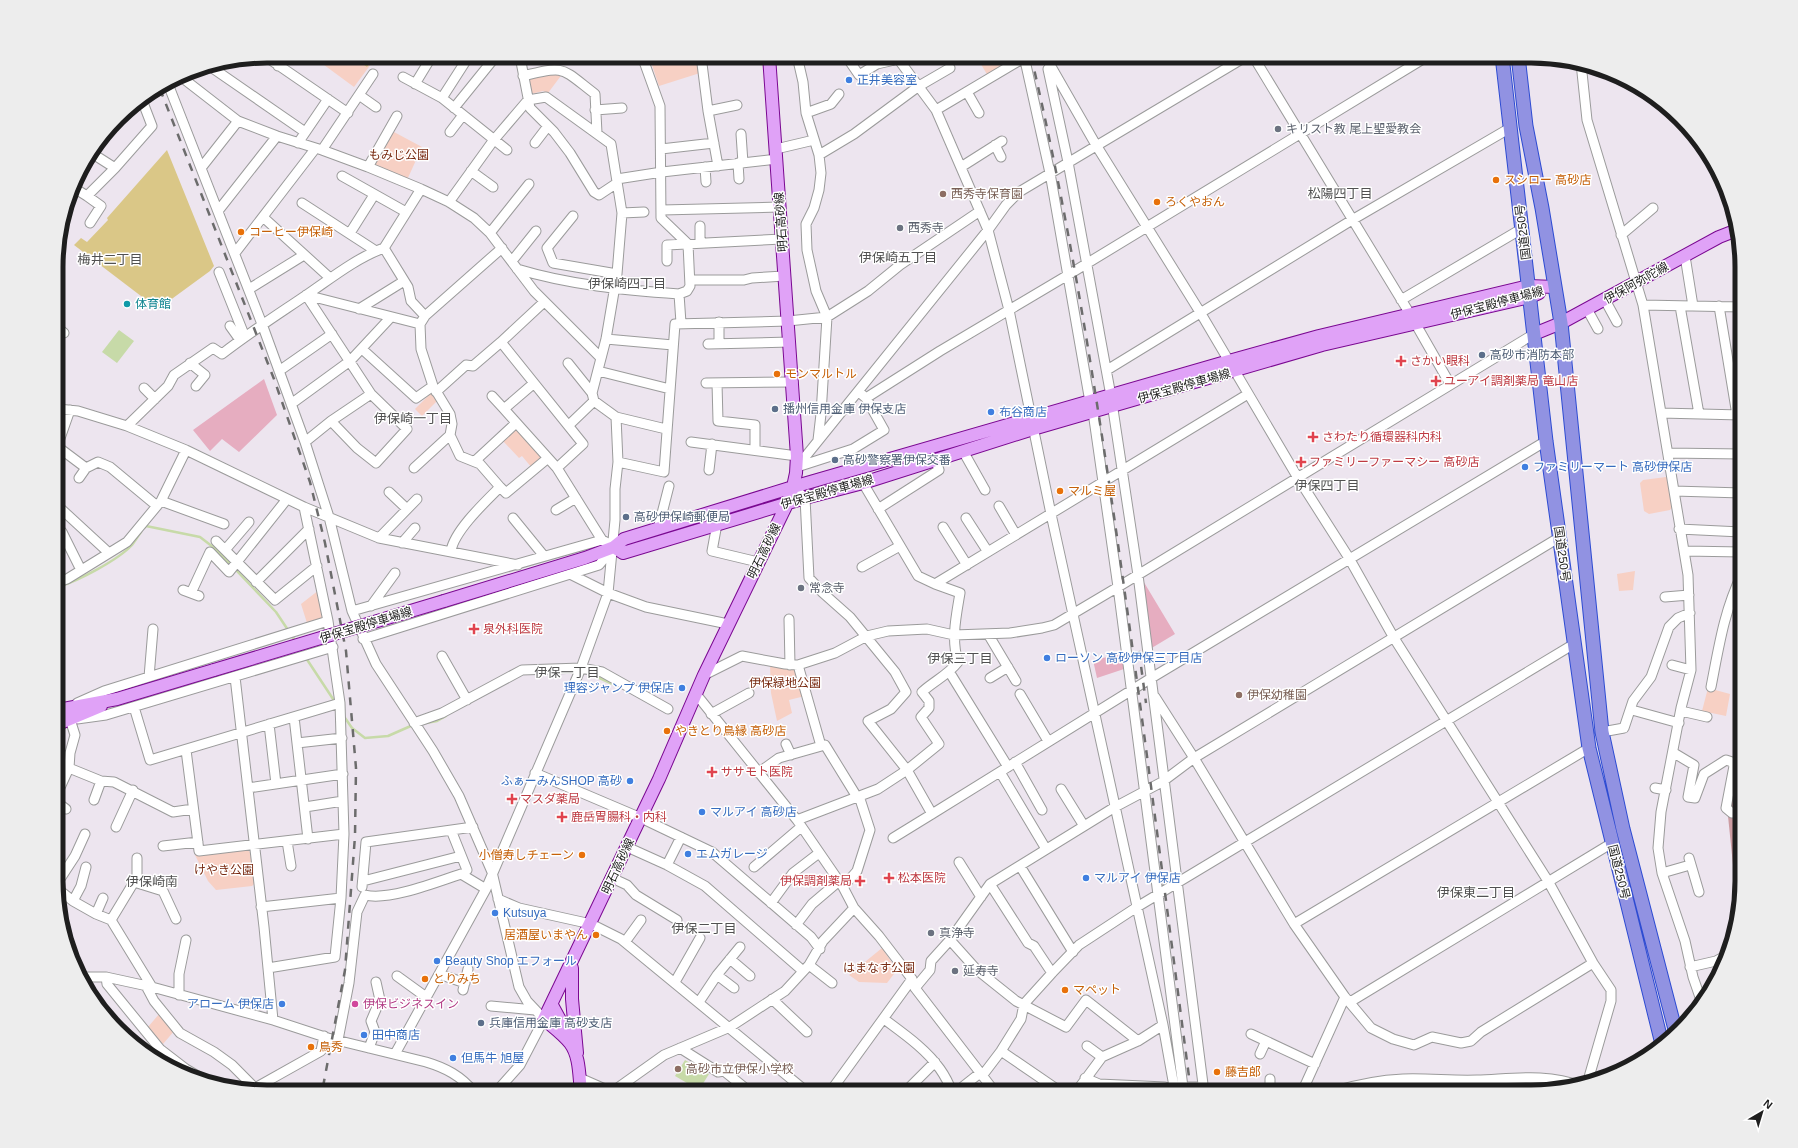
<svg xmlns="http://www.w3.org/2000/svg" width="1798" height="1148" font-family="Arial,'Noto Sans JP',sans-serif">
  <rect width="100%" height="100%" fill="#ede5ef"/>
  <!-- grass -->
  <path fill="#e6adc0" d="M264,379L277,415L239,452L222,439L210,451L193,430Z
    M1142,579L1175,634L1150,649Z
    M1122,654L1124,669L1097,678L1093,660Z"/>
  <!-- forest -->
  <path fill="#cc9ca2" d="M1742,750V894L1738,914L1728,816Z"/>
  <!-- park -->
  <path fill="#f7d0c4" d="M325,56H377L354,87L320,62Z
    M649,56H698L700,73L659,86Z
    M976,56H1018L988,76Z
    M563,73L548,93L543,91L531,94L527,78Z
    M394,132L422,147L407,180L375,167L374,164L391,134Z
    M1742,286V304L1733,303Z
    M431,393L434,394L437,401L422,416L415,409Z
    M517,430L540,456L541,460L532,468L522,456L519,458L503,441L513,431Z
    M1666,477L1670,480L1675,504L1670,510L1649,514L1644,511L1640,483L1643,480Z
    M1635,571L1633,590L1619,591L1617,574Z
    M319,590L324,615L320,620L307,623L301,604Z
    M770,664L796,667L805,696L789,700L792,713L777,721L771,693Z
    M1708,688L1730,694L1726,716L1702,711Z
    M246,849L250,852L255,883L252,886L216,890L208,881L195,855Z
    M882,948L897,970L887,983L859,982L849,975Z
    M160,1013L175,1030L163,1044L148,1027Z"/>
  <!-- pitch -->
  <path fill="#dac787" d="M352,56H375L367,67Z
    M167,150L214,266L210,271L158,309L74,245L81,238L87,242L108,220L107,218Z"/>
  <!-- water -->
  <path fill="#c7daa8" d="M119,330L134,341L117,363L102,352Z
    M685,1060L709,1074L699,1090L675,1076Z"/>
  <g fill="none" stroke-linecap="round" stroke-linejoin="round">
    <!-- stream -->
    <path stroke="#c7daa8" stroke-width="2.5" d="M144,528L146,526L200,537L213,547L232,566
      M235,569L276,612L296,642
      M58,587C78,581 118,560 132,545C135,541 138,536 141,532
      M306,658L335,702
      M593,675L617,686
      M343,715L352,728L365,738L388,736L413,725
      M426,723L437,721L446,716"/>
    <!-- minor casing -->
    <g stroke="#9b9b9b" stroke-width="11">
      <path id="minor" d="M265,56L348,113
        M518,56L521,62L530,108L554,132L570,153L594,192L599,195L617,183
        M642,56L660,106L661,218L688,244L690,286L687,291L679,294L681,323
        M701,56L708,111L718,166
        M797,56L803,82L806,113L819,155L821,173L819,190L814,208L806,224L807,250L816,291L827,317L821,414L818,440
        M846,56L859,75L877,64L899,59
        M896,56L936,110L988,230L1009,310L1051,514L1163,1025L1175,1092
        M1024,56L1050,173L1090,402
        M1045,56L1096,145L1200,312L1298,478L1349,558L1394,638L1548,881L1593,963L1611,990V1001L1587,1084
        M1253,56L1410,314L1450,384
        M1581,63L1587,120L1643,305L1688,575L1691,670L1681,708L1661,812L1658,848L1662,873L1685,941L1693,977L1702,1003
        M278,66L285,56
        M211,67L305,132
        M1048,69L1068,162L1111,396L1138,575L1204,1092
        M180,76L238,121L277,136L322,150L368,167L421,189L449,202L474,218L490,233L534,291L600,357
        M523,76C566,65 561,68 595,94L597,133
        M403,77L442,98L507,150
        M168,84L262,324L305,442L329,517L352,611L376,664L433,751L459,796L492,872L519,987L527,1001L544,1019L520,1065L496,1092
        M415,84L432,56
        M967,92L979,113
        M359,95L376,107
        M442,98L469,56
        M454,108L492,61
        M595,110L622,108
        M936,110L1027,56
        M708,111L737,105
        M806,113L831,104L839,94
        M450,132L463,115
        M741,134L743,163
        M298,143L328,99
        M535,143L548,126
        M995,145L1001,157
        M661,149L714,143
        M776,149L814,140
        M322,150L373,74
        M93,154L115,168
        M819,155L854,134L919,86L950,68
        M738,163L739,179
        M368,167L397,116
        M705,167L706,182
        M961,167L1002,141
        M201,168L238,121
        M471,171L493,187
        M342,176L406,212
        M617,179L662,172L777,159
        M74,188L87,196L115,168L152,126L142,100
        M87,196L101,206L90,223
        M302,203L376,251
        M662,210L779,207
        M218,211L277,136
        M622,213L644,212
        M573,216L547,248L553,263L617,274
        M263,217L330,278
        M700,226V243
        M350,233L374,195
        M490,233L529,184
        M1621,235L1653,208
        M384,248L421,189
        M235,253L315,149
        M1685,256L1693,306
        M512,261L536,231
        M667,261V245L782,239
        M517,269C570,285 624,290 679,294
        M219,272L245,337
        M690,280H744L752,278L784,276
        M249,289L304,255
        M1401,300L1523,228
        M1605,300L1617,322
        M544,302L501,342L583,444L557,468
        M1643,305L1742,307
        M1680,306L1699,414
        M1719,306L1737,415
        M359,309L404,281
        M1587,309L1598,329
        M719,322V343
        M230,326L240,340
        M58,328L64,333
        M606,339L673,345
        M708,344L790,342
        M362,349L416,398L433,386
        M190,363L205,375L196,386
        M568,363L592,393
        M1107,370L1352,220L1510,128
        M279,371L332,334
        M598,371L670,389
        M706,383L793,382
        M717,383L718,421L755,425V450
        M533,384L504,409L557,468L602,540L606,542
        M144,388L155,399
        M436,392L466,365L473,366L501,342
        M859,392L866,398L940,351L1068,275L1428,56
        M492,396L504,409
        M291,404L350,361L391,317
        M58,409L78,411L127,426L186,450L304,507L379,538L518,565
        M1093,412L1118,587L1183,1087
        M1661,413L1741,415
        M616,417L666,429
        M331,421L357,448L376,463L407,429L371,394L306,295L420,324
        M569,425L594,401
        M127,426L168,386L174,375L213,348L222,354C249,333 277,315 305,296C330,279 356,258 384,248L408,287L411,301L425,316
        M305,442L331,421L371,394
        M691,442L797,456
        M58,444L70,410
        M58,447L86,468L98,462L110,467L157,506
        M963,451L985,490
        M1668,453L1742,454
        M475,461L516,423
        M618,462L664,472L675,324L788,321L827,317L868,291L900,265L980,211
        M797,467L988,230L1006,205L1019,192L1247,56
        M797,467L853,449L884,430L866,398
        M414,468L450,435
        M709,470L712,444
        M79,478L86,468
        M500,487L506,493L548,458
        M793,487L805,498L809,578L823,593L850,617L895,672L906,692L891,709L868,721L907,770L932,814L1148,680L1546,441
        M1674,491L1742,493
        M389,492L407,509
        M161,501L224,524
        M999,506L1016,535
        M59,507L109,553
        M304,507L328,621L340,703
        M878,509L939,470L935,459
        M556,510L576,498
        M513,518L544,556
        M966,518L988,552
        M717,524L712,551L758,562
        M943,527L967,565
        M658,529L669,486
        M1679,529L1741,532
        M62,532L81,570
        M379,538L417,499
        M216,541L275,600L317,566
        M402,543L415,528
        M225,550L249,522
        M451,551C454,531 486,501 500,487L480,464L460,456L450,435L452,424L450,414L433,386L421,349L420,324L425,316L502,248
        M1685,551L1742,552
        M862,567L900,546
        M570,574L608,593L646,607L728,624
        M58,582L67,579L127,542L161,501L186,450
        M256,582L309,529
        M935,584L1248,394
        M183,590L199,596
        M191,593L210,552L229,572L287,499
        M1665,597L1689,595
        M371,606L395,573
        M352,611L602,540
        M789,619L790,665
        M988,634L1016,681
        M363,639L599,565L613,548
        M442,656L467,700
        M798,665L821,746
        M1672,665L1691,670
        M950,673L1008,767
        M704,675L742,656L785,664L798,665L835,653L867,636L888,631L927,629L954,635L1010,633L1042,628L1054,625L1118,587L1534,334
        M149,677L153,629
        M235,677L264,927L273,1020
        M990,678L1008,667
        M1711,687C1719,646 1724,611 1742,574
        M696,694L797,820L843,887L854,908L879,936L912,979L915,988L995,1092
        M1020,694L1048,741
        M1155,697L1194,758L1294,924L1345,997L1371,1028L1393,1039L1414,1045L1432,1037L1461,1043L1471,1041L1481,1032L1593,963
        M77,703L104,691L328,621
        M134,707L150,760L340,703L344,834L341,898L335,957L268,968
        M1632,710L1679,723
        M1681,711L1707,717
        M711,714L749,693
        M294,717L308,839
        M77,719L106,715L333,647
        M414,723L442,713L522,670L581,668L602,672L668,709
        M269,724L276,784
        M1602,732L1624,728L1633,701L1651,677L1669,627L1678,618L1690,613
        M297,743L342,738
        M786,744L791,755
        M186,750L199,851L344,834
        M1674,753L1694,765L1688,797L1695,798L1704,774L1726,760L1732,762L1734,766L1726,808L1732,813L1738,811L1742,805
        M1015,762L1042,810
        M69,768L101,781L114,782L173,812L193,809
        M1000,772L1046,849
        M535,773L641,818L712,852L811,937L820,949
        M758,773L779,758L825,745L857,797
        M248,788L343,774
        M1655,788L1666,790
        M1061,789L1084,826
        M58,792L69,768L70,753L75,735L68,713
        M94,800L101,781
        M58,803L66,809
        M305,807L343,801
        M797,820L878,789L907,770L939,744L921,717L929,708V701L922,692C934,681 948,675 958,662C951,639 956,617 960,593L935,584L918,576L863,483
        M116,827L133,790
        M451,830L467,870
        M893,838L932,814
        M287,841L291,866
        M163,846L198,842
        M627,847L667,865L705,886L803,971
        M1689,858L1699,892
        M959,862L981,897
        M667,865L681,837
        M1020,866L1073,952
        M754,867L801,827
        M1662,873L1690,865
        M612,878L627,885L636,895L677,920
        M363,881L461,856
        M58,882L75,856L85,834
        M134,882L137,878V858
        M990,884L1028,943L1034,946L1052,973
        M362,887L366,842L473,827
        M843,887L857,871L870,830L859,796
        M58,889L73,901L96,914L111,920L152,987
        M498,899L519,908L591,924L621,939L807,1092
        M73,901L81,886L86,867
        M771,903L793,873L819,853
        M261,907L341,898
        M96,914L103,898
        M111,920L134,882L163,891L176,919
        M1294,924L1589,748
        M796,925L812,904L839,881
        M950,940L976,969L1016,1001L1066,1027L1086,1000L1138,1041
        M625,942L641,920
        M730,959L750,976
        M1716,961L1727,955
        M809,965L832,983
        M1690,967L1716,961L1723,965
        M439,974L465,983
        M717,975L734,988
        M397,976L426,997
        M81,977H106L152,987L273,1020L328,1038L426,1062C446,1068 461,1076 474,1092
        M106,977L107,984L160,1049L186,1069L213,1085
        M675,982L700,938
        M146,986L154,1001L180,1033L214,1052L232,1065L255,1088
        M915,988L930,970L931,961L950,940L990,884L1115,807L1162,782L1194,758L1560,537
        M463,990L468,969
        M179,995V974L186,940
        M772,999L807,1032
        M699,1002L717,975L740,947
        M1350,1002L1612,843
        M491,1006L535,1010
        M884,1019C904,1034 926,1049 940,1069C945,1076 949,1084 952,1092
        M1251,1034L1315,1064
        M338,1040L349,983L357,912L365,895C389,901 437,882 461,874L486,889
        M1087,1046L1102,1057
        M369,1048L375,1032L371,1021L380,1000L376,982
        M680,1048L718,1072L724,1071L750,1092
        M1001,1051L1061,1092
        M395,1054L486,889L581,668L608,593L615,520V489L618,462L616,417L594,401L592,393L606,339L617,274L622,213L611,144L546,97L528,100L493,141L449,202
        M1260,1054L1266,1041
        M155,1059L160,1049
        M982,1076L1001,1051L1021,1019L1024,1004L1052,973L1079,945L1137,907L1574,644
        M580,1078L612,1092L664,1055L730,1027L785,991L809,965L823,941L854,908
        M1085,1078L1099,1084L1165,1087
        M1177,1087H1203L1210,1092
        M254,1090L255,1088L321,1051L324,1036
        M830,1092L912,979
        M905,1092L935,1062
        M956,1092L980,1073
        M1076,1092L1102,1057L1138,1041L1163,1025
        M1270,1092V1079
        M1302,1092L1345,997
        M1331,1092C1355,1085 1379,1080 1403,1079C1428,1078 1453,1081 1477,1080C1511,1079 1548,1073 1580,1086"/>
    </g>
    <!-- major casing -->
    <g stroke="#7a0891" stroke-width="14">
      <path id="major" d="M1534,334L1561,323L1719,237L1737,230
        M614,547L623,553L805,498L863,483L1033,429L1322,345L1530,297L1539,293
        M444,601L585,558L614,547L624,539L793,487L1229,361L1319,336L1529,286L1555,287
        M58,710L117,699L214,670
        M58,724L101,706
        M572,968V999L577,1053
        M552,1005L566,1031L568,1040
        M581,1092C579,1076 580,1056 570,1043C563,1034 553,1027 544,1019L659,779L704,675L787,504L793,487L796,473L797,456L769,56"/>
    </g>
    <!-- highway casing -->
    <g stroke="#2d4bd2" stroke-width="15">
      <path id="highway" d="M1502,56L1546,441L1589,748L1662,1044
        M1518,56L1526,126L1542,208L1561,323L1602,732L1623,829L1676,1033"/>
    </g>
    <!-- minor -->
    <use href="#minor" stroke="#fff" stroke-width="9"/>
    <!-- major -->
    <use href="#major" stroke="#e0a2f7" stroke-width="12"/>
    <!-- highway -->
    <use href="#highway" stroke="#9192e2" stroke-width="13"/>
    <!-- rail -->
    <path stroke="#6c6c6c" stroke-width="2.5" stroke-dasharray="8 8" stroke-linecap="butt" d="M1031,56C1067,210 1092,366 1115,523C1142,712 1166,902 1191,1092
      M160,89L274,379L310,482L325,543L346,651L356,768L355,836L345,970L322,1092
      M1139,651L1146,703"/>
    <!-- major-bridge casing -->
    <g stroke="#7a0891" stroke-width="14" stroke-linecap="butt">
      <path id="major-bridge" d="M214,670L444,601"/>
    </g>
    <!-- major-bridge -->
    <use href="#major-bridge" stroke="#e0a2f7" stroke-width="12"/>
  </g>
  <!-- markers -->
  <g fill="#3f7fe0" stroke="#fff" stroke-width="1.5">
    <circle cx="849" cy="80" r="4"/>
    <circle cx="991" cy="412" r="4"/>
    <circle cx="1525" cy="467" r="4"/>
    <circle cx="1047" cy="658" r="4"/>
    <circle cx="682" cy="688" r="4"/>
    <circle cx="630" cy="781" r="4"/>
    <circle cx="702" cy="812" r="4"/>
    <circle cx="688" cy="854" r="4"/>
    <circle cx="1086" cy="878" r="4"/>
    <circle cx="495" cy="913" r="4"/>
    <circle cx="437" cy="961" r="4"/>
    <circle cx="282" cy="1004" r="4"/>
    <circle cx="364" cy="1035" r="4"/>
    <circle cx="453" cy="1058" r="4"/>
  </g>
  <g fill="#6b7280" stroke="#fff" stroke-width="1.5">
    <circle cx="1278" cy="129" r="4"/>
    <circle cx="900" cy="228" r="4"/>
    <circle cx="801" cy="588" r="4"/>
    <circle cx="931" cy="933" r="4"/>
    <circle cx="955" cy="971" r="4"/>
  </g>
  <g fill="#e8710a" stroke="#fff" stroke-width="1.5">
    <circle cx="1496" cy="180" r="4"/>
    <circle cx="1157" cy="202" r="4"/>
    <circle cx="241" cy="232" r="4"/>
    <circle cx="777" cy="374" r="4"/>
    <circle cx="1060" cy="491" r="4"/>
    <circle cx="667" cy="731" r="4"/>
    <circle cx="582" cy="855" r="4"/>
    <circle cx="596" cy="935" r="4"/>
    <circle cx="425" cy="979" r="4"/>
    <circle cx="1065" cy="990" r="4"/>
    <circle cx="311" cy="1047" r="4"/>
    <circle cx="1217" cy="1072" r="4"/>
  </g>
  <g fill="#8d6e63" stroke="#fff" stroke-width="1.5">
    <circle cx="943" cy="194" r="4"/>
    <circle cx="1239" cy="695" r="4"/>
    <circle cx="678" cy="1069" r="4"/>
  </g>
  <circle fill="#0f9aa8" stroke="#fff" stroke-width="1.5" cx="127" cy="304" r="4"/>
  <g fill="#5c6f8a" stroke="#fff" stroke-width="1.5">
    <circle cx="1482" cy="355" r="4"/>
    <circle cx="775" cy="409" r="4"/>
    <circle cx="835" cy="460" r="4"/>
    <circle cx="626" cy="517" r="4"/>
    <circle cx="481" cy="1023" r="4"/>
  </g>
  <g fill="#e0444e" stroke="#fff" stroke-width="1.5">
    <path d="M1399 355h4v4h4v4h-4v4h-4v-4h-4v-4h4z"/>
    <path d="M1434 375h4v4h4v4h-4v4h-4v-4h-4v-4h4z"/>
    <path d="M1311 431h4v4h4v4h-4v4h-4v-4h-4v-4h4z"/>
    <path d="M1299 456h4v4h4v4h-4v4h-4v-4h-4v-4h4z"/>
    <path d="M472 623h4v4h4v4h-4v4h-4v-4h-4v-4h4z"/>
    <path d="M710 766h4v4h4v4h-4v4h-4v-4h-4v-4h4z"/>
    <path d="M510 793h4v4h4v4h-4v4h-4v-4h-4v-4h4z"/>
    <path d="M560 811h4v4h4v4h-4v4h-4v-4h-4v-4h4z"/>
    <path d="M887 872h4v4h4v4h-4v4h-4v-4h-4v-4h4z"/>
    <path d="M858 875h4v4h4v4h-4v4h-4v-4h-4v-4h4z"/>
  </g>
  <circle fill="#d1479c" stroke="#fff" stroke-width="1.5" cx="355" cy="1004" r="4"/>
  <g text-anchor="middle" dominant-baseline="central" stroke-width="3" stroke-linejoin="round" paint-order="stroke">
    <!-- shop labels -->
    <g font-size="12" fill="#366cbe" stroke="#fff" text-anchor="start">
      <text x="857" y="80">正井美容室</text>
      <text x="999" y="412">布谷商店</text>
      <text x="1533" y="467">ファミリーマート 高砂伊保店</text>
      <text x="1055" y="658">ローソン 高砂伊保三丁目店</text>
      <text x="674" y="688" text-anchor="end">理容ジャンプ 伊保店</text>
      <text x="622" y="781" text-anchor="end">ふぁーみんSHOP 高砂</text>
      <text x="710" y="812">マルアイ 高砂店</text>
      <text x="696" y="854">エムガレージ</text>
      <text x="1094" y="878">マルアイ 伊保店</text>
      <text x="503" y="913">Kutsuya</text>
      <text x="445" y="961">Beauty Shop エフォール</text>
      <text x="274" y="1004" text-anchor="end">アローム 伊保店</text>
      <text x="372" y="1035">田中商店</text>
      <text x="461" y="1058">但馬牛 旭屋</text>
    </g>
    <!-- worship labels -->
    <g font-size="12" fill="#5b616d" stroke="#fff" text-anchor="start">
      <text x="1286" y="129">キリスト教 尾上聖愛教会</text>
      <text x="908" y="228">西秀寺</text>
      <text x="809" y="588">常念寺</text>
      <text x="939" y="933">真浄寺</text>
      <text x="963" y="971">延寿寺</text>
    </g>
    <!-- park labels -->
    <g font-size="12" fill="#782a11" stroke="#fff">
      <text x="399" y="155">もみじ公園</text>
      <text x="785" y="683">伊保緑地公園</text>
      <text x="224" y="870">けやき公園</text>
      <text x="879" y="968">はまなす公園</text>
    </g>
    <!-- food labels -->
    <g font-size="12" fill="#c56008" stroke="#fff" text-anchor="start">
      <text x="1504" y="180">スシロー 高砂店</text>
      <text x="1165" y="202">ろくやおん</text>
      <text x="249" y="232">コーヒー伊保崎</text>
      <text x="785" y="374">モンマルトル</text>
      <text x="1068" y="491">マルミ屋</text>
      <text x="675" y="731">やきとり鳥縁 高砂店</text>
      <text x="574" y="855" text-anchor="end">小僧寿しチェーン</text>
      <text x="588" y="935" text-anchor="end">居酒屋いまやん</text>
      <text x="433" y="979">とりみち</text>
      <text x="1073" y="990">マペット</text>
      <text x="319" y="1047">鳥秀</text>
      <text x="1225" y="1072">藤吉郎</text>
    </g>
    <!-- education labels -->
    <g font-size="12" fill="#785e54" stroke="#fff" text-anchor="start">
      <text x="951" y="194">西秀寺保育園</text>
      <text x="1247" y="695">伊保幼稚園</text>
      <text x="686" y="1069">高砂市立伊保小学校</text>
    </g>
    <!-- street labels -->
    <g font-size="12" fill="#1e1e1e" stroke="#fff">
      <text transform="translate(781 222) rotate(-94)">明石高砂線</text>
      <text transform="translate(1523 232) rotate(-97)">国道250号</text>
      <text transform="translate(1636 283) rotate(-29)">伊保阿弥陀線</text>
      <text transform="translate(1497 303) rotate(-15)">伊保宝殿停車場線</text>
      <text transform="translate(1184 386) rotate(-16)">伊保宝殿停車場線</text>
      <text transform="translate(827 492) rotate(-16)">伊保宝殿停車場線</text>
      <text transform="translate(764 551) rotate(-64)">明石高砂線</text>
      <text transform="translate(1562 554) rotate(82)">国道250号</text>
      <text transform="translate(366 625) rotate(-17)">伊保宝殿停車場線</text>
      <text transform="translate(618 866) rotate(-65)">明石高砂線</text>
      <text transform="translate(1619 872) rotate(76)">国道250号</text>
    </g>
    <!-- culture labels -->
    <g font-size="12" fill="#0d838f" stroke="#fff" text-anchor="start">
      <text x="135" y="304">体育館</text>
    </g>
    <!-- service labels -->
    <g font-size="12" fill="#4e5e75" stroke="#fff" text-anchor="start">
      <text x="1490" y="355">高砂市消防本部</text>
      <text x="783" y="409">播州信用金庫 伊保支店</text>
      <text x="843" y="460">高砂警察署伊保交番</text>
      <text x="634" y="517">高砂伊保崎郵便局</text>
      <text x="489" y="1023">兵庫信用金庫 高砂支店</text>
    </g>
    <!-- health labels -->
    <g font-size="12" fill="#be3a42" stroke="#fff" text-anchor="start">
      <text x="1410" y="361">さかい眼科</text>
      <text x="1444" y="381">ユーアイ調剤薬局 竜山店</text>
      <text x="1322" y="437">さわたり循環器科内科</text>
      <text x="1309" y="462">ファミリーファーマシー 高砂店</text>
      <text x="483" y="629">泉外科医院</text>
      <text x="721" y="772">ササモト医院</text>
      <text x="520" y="799">マスダ薬局</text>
      <text x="571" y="817">鹿岳胃腸科・内科</text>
      <text x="898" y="878">松本医院</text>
      <text x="852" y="881" text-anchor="end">伊保調剤薬局</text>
    </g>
    <!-- hotel labels -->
    <g font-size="12" fill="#b23c85" stroke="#fff" text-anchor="start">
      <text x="363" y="1004">伊保ビジネスイン</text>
    </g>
    <!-- neighbourhood labels -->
    <g font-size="13" fill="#515151" stroke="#fff">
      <text x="1340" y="193">松陽四丁目</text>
      <text x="898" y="257">伊保崎五丁目</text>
      <text x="110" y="259">梅井二丁目</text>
      <text x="627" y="283">伊保崎四丁目</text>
      <text x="413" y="418">伊保崎一丁目</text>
      <text x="1327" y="485">伊保四丁目</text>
      <text x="960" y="658">伊保三丁目</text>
      <text x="567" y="672">伊保一丁目</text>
      <text x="152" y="881">伊保崎南</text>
      <text x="1476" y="892">伊保東二丁目</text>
      <text x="704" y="928">伊保二丁目</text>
    </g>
  </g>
  <!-- crop -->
  <path d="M0 0H1798V1148H0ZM267 63H1531A204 204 0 0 1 1735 267V881A204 204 0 0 1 1531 1085H267A204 204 0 0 1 63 881V267A204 204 0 0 1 267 63Z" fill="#ededed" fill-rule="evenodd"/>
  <path fill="none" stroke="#1e1e1e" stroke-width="5" d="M267 63H1531A204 204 0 0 1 1735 267V881A204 204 0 0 1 1531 1085H267A204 204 0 0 1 63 881V267A204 204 0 0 1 267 63Z"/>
  <!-- north arrow -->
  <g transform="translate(1762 1112) rotate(38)" stroke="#ffffff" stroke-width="3" paint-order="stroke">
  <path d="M0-3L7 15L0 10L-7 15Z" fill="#1e1e1e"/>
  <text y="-6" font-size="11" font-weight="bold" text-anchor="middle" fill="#1e1e1e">N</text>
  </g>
</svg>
